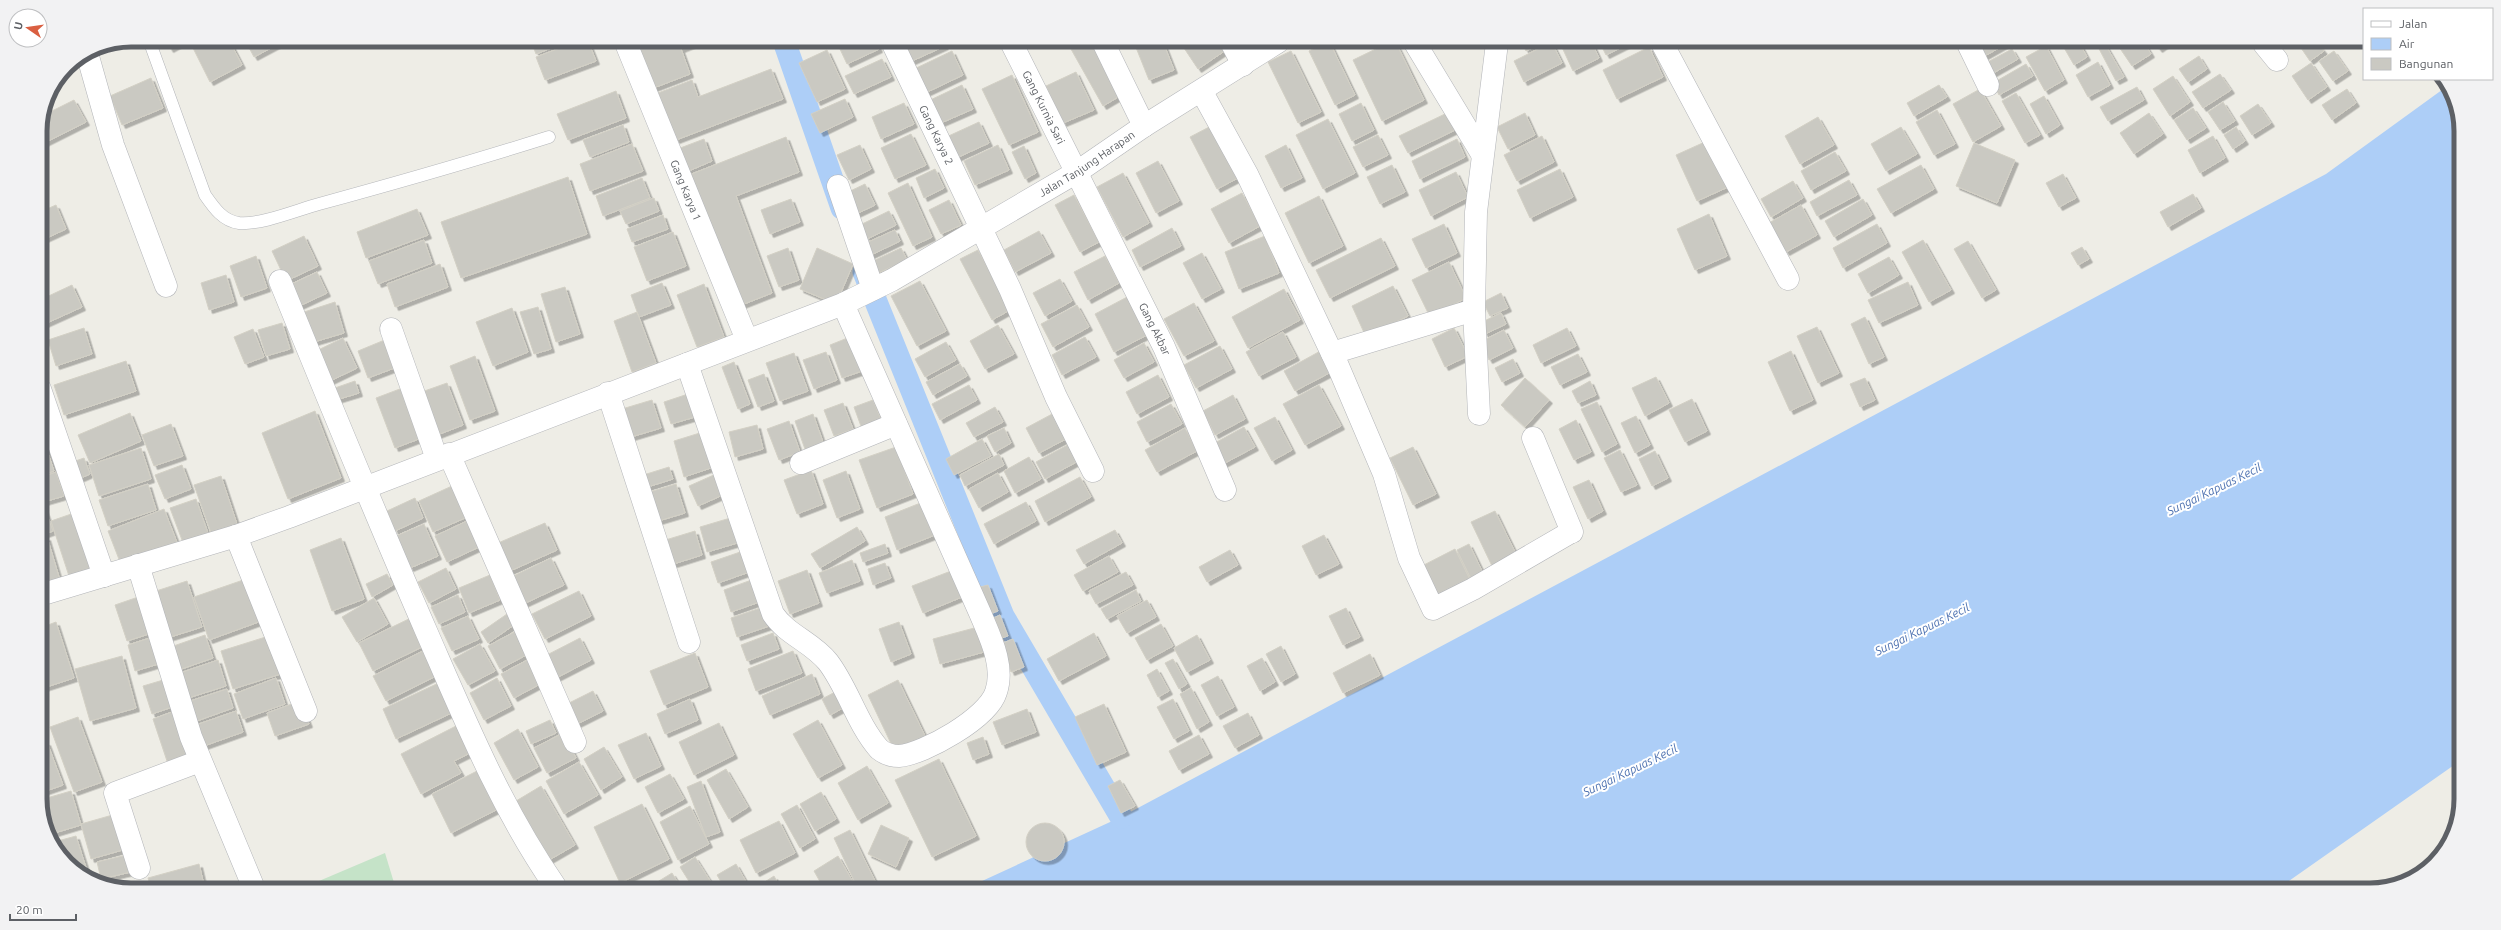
<svg xmlns="http://www.w3.org/2000/svg" width="2501" height="930" font-family="Ubuntu,sans-serif">
  <defs>
    <filter id="shadow"><feDropShadow dx="3.5" dy="3.5" stdDeviation="0" flood-color="#0004"/></filter>
  </defs>
  <rect width="100%" height="100%" fill="#eeede6"/>
  <!-- green -->
  <path fill="#c5e3c8" d="M385,853L395,886H321L319,881Z"/>
  <!-- water -->
  <path fill="#adcef7" d="M2446,87L2461,124L2457,763L2276,890L969,887L1121,817L2326,174Z"/>
  <g fill="none" stroke-linecap="round" stroke-linejoin="round">
    <!-- canal -->
    <path stroke="#adcef7" stroke-width="23" d="M784,41L842,208
      M864,272L1003,616L1121,817"/>
  </g>
  <!-- building -->
  <path fill="#cac9c2" stroke="#d3d0c5" filter="url(#shadow)" d="M165,40H182L183,42L170,49Z
    M189,40H229L242,65L210,82Z
    M245,40H286L254,57Z
    M531,41H569L536,54Z
    M579,41H588L596,61L545,80L536,57Z
    M633,41H701L681,49L690,74L651,89Z
    M851,42H876L879,49L847,64L839,47Z
    M903,42H942L945,46L912,61Z
    M1067,42H1096L1125,93L1103,106Z
    M1143,42H1163L1174,70L1149,80L1135,45Z
    M1193,42H1225L1229,48L1198,69L1184,48Z
    M1327,42L1330,43L1355,95L1335,105L1309,51Z
    M1388,43H1396L1424,100L1382,121L1353,60Z
    M1522,43H1542L1526,51Z
    M1550,43H1552L1562,63L1524,82L1514,61Z
    M1560,43H1592L1599,58L1573,71Z
    M1600,43H1630L1606,55Z
    M1975,44H2006L1983,57Z
    M2067,44H2080L2087,57L2074,65L2063,46Z
    M2099,44H2105L2124,77L2116,81L2097,45Z
    M2117,44H2145L2151,54L2132,66Z
    M2155,44H2166L2159,49Z
    M2299,45H2319L2324,51L2310,61Z
    M2046,46L2064,80L2045,91L2026,57Z
    M1649,47L1663,77L1617,99L1603,70Z
    M2012,49L2018,59L1988,76L1982,65Z
    M827,50L845,89L817,102L799,63Z
    M952,51L963,75L921,95L910,71Z
    M1291,51L1321,112L1298,123L1268,62Z
    M2334,51L2348,71L2333,81L2319,61Z
    M2199,56L2207,69L2188,82L2179,69Z
    M882,59L891,77L854,94L845,76Z
    M2098,62L2110,85L2088,97L2076,75Z
    M2311,63L2327,87L2308,100L2292,76Z
    M2026,64L2033,76L1999,95L1993,83Z
    M771,69L783,99L676,140L658,93L692,80L698,97Z
    M1076,72L1094,110L1063,123L1046,86Z
    M2220,74L2231,90L2203,108L2192,92Z
    M1012,75L1038,132L1009,145L982,89Z
    M2173,76L2190,102L2170,116L2153,89Z
    M151,78L163,108L122,125L110,96Z
    M962,85L973,109L934,126L924,103Z
    M1939,85L1947,97L1914,116L1907,103Z
    M2137,87L2144,100L2108,121L2100,107Z
    M1980,89L2001,126L1973,142L1953,104Z
    M2347,89L2356,103L2332,120L2322,105Z
    M616,91L626,118L568,140L557,114Z
    M2016,93L2040,135L2025,143L2002,101Z
    M2044,96L2060,125L2046,134L2030,104Z
    M845,99L853,117L820,133L811,114Z
    M74,100L86,122L40,145L42,116Z
    M2223,102L2235,121L2220,130L2208,112Z
    M904,103L914,124L881,139L872,117Z
    M1361,103L1374,130L1352,141L1339,114Z
    M2258,104L2271,123L2252,135L2240,116Z
    M2193,108L2206,128L2187,140L2174,120Z
    M1937,110L1955,144L1934,155L1916,122Z
    M1447,113L1455,130L1408,153L1399,136Z
    M1525,113L1535,135L1508,149L1497,127Z
    M2149,113L2163,134L2134,154L2120,133Z
    M1818,117L1834,145L1800,164L1785,136Z
    M1328,119L1355,173L1323,189L1296,135Z
    M979,122L989,143L952,160L942,139Z
    M623,125L629,142L590,157L583,140Z
    M1213,125L1240,177L1217,189L1190,137Z
    M1901,127L1917,154L1886,171L1871,144Z
    M2236,127L2245,141L2233,149L2224,135Z
    M911,134L926,165L895,179L881,148Z
    M1378,135L1388,155L1363,167L1353,147Z
    M1542,136L1554,162L1517,181L1504,155Z
    M2213,136L2225,158L2200,173L2188,150Z
    M786,137L799,172L736,196L772,293L739,306L689,175Z
    M704,139L712,161L684,173L675,150Z
    M1457,139L1465,157L1420,179L1412,161Z
    M1707,141L1728,187L1697,201L1676,155Z
    M1974,143L2015,160L1997,203L1956,186Z
    M632,144L643,171L590,191L580,164Z
    M860,145L871,169L849,180L837,155Z
    M998,145L1009,170L975,185L964,161Z
    M1286,145L1302,178L1281,188L1265,156Z
    M1024,146L1036,173L1025,179L1012,152Z
    M1835,152L1846,171L1811,190L1801,171Z
    M1158,161L1179,201L1156,213L1136,173Z
    M1392,165L1405,192L1380,204L1367,177Z
    M1921,165L1934,189L1891,213L1877,189Z
    M935,169L944,188L924,198L916,178Z
    M1560,169L1573,197L1530,218L1517,190Z
    M1456,172L1468,197L1431,216L1419,190Z
    M1123,173L1149,223L1123,237L1097,187Z
    M2063,174L2076,198L2059,207L2046,183Z
    M568,177L587,234L461,278L441,222Z
    M642,178L650,198L603,216L596,196Z
    M1849,180L1857,195L1817,216L1810,202Z
    M1793,181L1803,198L1771,217L1761,199Z
    M908,183L932,237L913,246L888,193Z
    M865,184L875,205L854,215L844,194Z
    M1242,193L1260,226L1229,243L1211,209Z
    M2193,194L2201,208L2168,227L2160,212Z
    M1074,195L1099,242L1080,252L1055,205Z
    M1319,196L1343,246L1309,263L1285,213Z
    M654,198L659,211L626,224L620,211Z
    M791,199L800,222L770,234L761,210Z
    M1863,199L1872,215L1834,237L1825,221Z
    M949,200L961,225L941,234L929,210Z
    M56,205L66,229L40,241V212Z
    M1801,205L1817,235L1786,252L1769,223Z
    M417,209L428,235L366,258L357,232Z
    M889,211L896,225L867,239L860,225Z
    M1709,214L1727,256L1695,270L1677,229Z
    M663,215L668,229L632,242L627,229Z
    M1444,224L1457,253L1426,268L1412,239Z
    M1877,224L1887,243L1843,268L1833,248Z
    M1172,228L1181,246L1140,267L1132,250Z
    M895,230L900,241L871,255L866,243Z
    M1039,231L1051,253L1015,272L1004,250Z
    M673,232L686,266L647,281L634,247Z
    M304,236L318,266L286,281L272,251Z
    M1265,236L1279,273L1239,289L1225,252Z
    M1381,238L1395,266L1330,298L1316,270Z
    M424,240L432,263L378,284L369,261Z
    M1923,240L1951,290L1929,302L1902,252Z
    M1968,241L1996,290L1982,298L1954,249Z
    M2082,247L2089,259L2078,265L2071,253Z
    M788,248L799,280L779,287L767,256Z
    M817,248L853,264L836,304L800,289Z
    M901,248L907,260L878,273L873,261Z
    M978,250L1010,310L992,320L960,259Z
    M1202,253L1221,289L1202,299L1183,263Z
    M256,256L267,288L241,297L230,266Z
    M1105,256L1119,283L1088,300L1074,272Z
    M1889,257L1899,275L1868,293L1858,274Z
    M1449,262L1466,298L1430,317L1412,280Z
    M440,264L448,287L395,307L387,284Z
    M317,272L327,293L295,308L285,287Z
    M226,275L234,302L209,310L201,283Z
    M1060,279L1072,301L1045,316L1033,293Z
    M920,281L946,331L917,346L891,296Z
    M1908,282L1918,305L1879,323L1868,300Z
    M662,283L671,305L639,317L631,295Z
    M704,284L724,337L697,347L677,295Z
    M72,285L82,307L40,326V300Z
    M1393,286L1408,316L1366,337L1352,306Z
    M565,287L580,334L556,342L541,294Z
    M1284,289L1300,320L1248,348L1232,317Z
    M1501,293L1508,308L1490,316L1483,302Z
    M1129,296L1149,334L1114,352L1095,314Z
    M335,302L344,333L307,344L298,314Z
    M1194,303L1214,341L1184,356L1164,319Z
    M1077,305L1089,327L1053,347L1041,324Z
    M538,307L551,349L534,354L520,312Z
    M512,308L528,352L493,366L476,322Z
    M637,312L656,363L632,372L614,321Z
    M1501,313L1506,324L1485,334L1480,323Z
    M1865,317L1884,357L1869,364L1851,324Z
    M282,323L290,349L266,356L258,330Z
    M998,325L1014,354L985,369L970,341Z
    M1817,327L1839,373L1818,383L1797,336Z
    M84,328L92,354L56,366L48,340Z
    M1454,328L1468,356L1445,367L1432,339Z
    M1567,328L1576,346L1541,363L1533,345Z
    M253,329L264,357L245,364L234,337Z
    M1504,330L1513,348L1489,360L1480,342Z
    M1283,332L1296,357L1259,376L1246,352Z
    M850,337L862,371L842,378L830,345Z
    M1085,337L1096,357L1062,375L1052,355Z
    M343,338L357,368L328,382L314,352Z
    M387,339L397,367L368,378L358,351Z
    M946,342L956,360L925,377L915,359Z
    M1144,343L1154,362L1124,378L1114,360Z
    M1220,346L1232,369L1196,388L1184,365Z
    M1324,349L1335,370L1295,391L1284,371Z
    M1791,351L1813,400L1790,411L1768,362Z
    M826,352L837,380L814,389L803,360Z
    M794,353L808,391L780,401L766,363Z
    M1578,354L1587,372L1560,385L1551,367Z
    M475,356L495,411L470,420L450,366Z
    M1513,359L1520,373L1502,382L1495,368Z
    M126,361L136,391L64,415L54,385Z
    M734,362L750,404L738,409L722,367Z
    M960,364L967,376L933,395L926,382Z
    M764,374L774,401L758,407L748,380Z
    M1158,375L1169,397L1137,414L1126,392Z
    M1656,377L1669,403L1645,416L1632,388Z
    M1525,378L1549,400L1525,427L1501,405Z
    M1865,378L1875,400L1860,407L1850,384Z
    M355,381L359,393L336,400L332,389Z
    M1590,381L1596,395L1578,403L1572,391Z
    M447,383L463,425L432,437L416,394Z
    M969,385L977,400L940,420L932,404Z
    M1319,385L1341,426L1305,445L1283,404Z
    M405,387L424,437L395,448L376,398Z
    M688,394L695,417L671,424L664,402Z
    M1233,395L1245,419L1215,435L1203,411Z
    M1692,399L1707,431L1685,442L1669,410Z
    M652,400L661,428L631,437L622,409Z
    M873,400L882,422L862,429L854,407Z
    M1597,402L1617,444L1602,452L1581,409Z
    M843,403L853,429L834,436L824,410Z
    M1171,404L1182,424L1147,442L1137,422Z
    M995,407L1003,422L974,437L966,423Z
    M315,411L341,478L288,499L262,433Z
    M130,413L141,441L90,463L78,435Z
    M1054,413L1068,438L1039,453L1026,428Z
    M813,414L824,445L806,452L795,421Z
    M1636,416L1650,445L1635,453L1621,423Z
    M1275,417L1292,450L1272,461L1254,428Z
    M1576,420L1591,452L1574,460L1559,429Z
    M789,421L800,452L779,460L767,429Z
    M171,424L183,456L154,466L142,435Z
    M757,425L763,449L735,457L729,432Z
    M1244,427L1255,447L1223,464L1213,444Z
    M1004,428L1011,443L995,452L987,436Z
    M1185,428L1197,451L1157,472L1145,450Z
    M40,429L54,471L40,476Z
    M703,432L714,467L684,477L674,441Z
    M982,439L991,456L954,475L946,459Z
    M1073,442L1082,459L1045,479L1036,462Z
    M896,447L913,494L877,508L859,460Z
    M1413,447L1436,494L1413,505L1390,458Z
    M141,448L151,479L99,496L89,465Z
    M1620,450L1637,485L1621,492L1604,458Z
    M1655,451L1668,478L1652,486L1639,459Z
    M999,454L1004,465L965,486L960,475Z
    M1029,457L1041,479L1015,493L1004,471Z
    M84,458L90,474L74,481L67,464Z
    M182,465L191,489L165,499L155,475Z
    M669,467L673,479L641,489L637,477Z
    M811,470L823,504L797,514L784,480Z
    M846,471L860,509L837,518L823,480Z
    M56,472L64,496L40,503V478Z
    M998,473L1008,492L979,508L969,489Z
    M716,474L725,494L698,506L689,486Z
    M221,476L237,524L211,533L194,485Z
    M1080,477L1091,497L1045,522L1035,501Z
    M1589,480L1603,511L1588,519L1573,487Z
    M148,484L156,510L108,526L99,500Z
    M676,484L685,513L655,522L646,493Z
    M452,486L465,518L433,532L419,501Z
    M415,498L423,518L395,531L387,511Z
    M196,499L210,539L185,548L170,508Z
    M923,502L935,535L897,550L885,517Z
    M1026,502L1036,521L994,544L984,524Z
    M43,505L53,531L40,536V507Z
    M164,509L178,545L122,567L108,531Z
    M1495,511L1516,554L1492,566L1471,522Z
    M77,512L95,568L69,576L51,521Z
    M737,516L744,541L707,552L700,527Z
    M467,521L479,547L447,562L435,536Z
    M545,523L557,550L510,571L498,543Z
    M424,524L438,556L410,568L396,536Z
    M857,527L865,541L820,568L811,554Z
    M1115,530L1122,543L1084,564L1076,550Z
    M695,531L702,555L667,566L659,542Z
    M1324,535L1339,564L1316,575L1302,546Z
    M47,537L62,587L40,592V539Z
    M341,538L364,599L332,611L310,550Z
    M885,544L888,553L863,562L860,553Z
    M1469,544L1486,579L1474,585L1457,550Z
    M749,549L755,570L718,583L711,562Z
    M1455,549L1471,582L1433,600L1418,568Z
    M1230,550L1238,565L1207,582L1199,567Z
    M1109,556L1118,572L1083,591L1074,575Z
    M551,558L564,585L519,606L507,579Z
    M852,560L860,581L827,593L819,573Z
    M885,563L891,578L873,585L868,569Z
    M446,568L456,589L429,603L418,582Z
    M807,570L819,603L790,614L778,581Z
    M951,571L962,597L923,613L912,586Z
    M1126,572L1133,585L1096,604L1089,591Z
    M387,574L393,585L372,597L366,584Z
    M490,575L500,600L469,613L459,588Z
    M249,578L264,620L209,640L194,597Z
    M757,578L765,600L731,612L724,590Z
    M187,581L202,627L164,639L150,593Z
    M988,585L998,611L990,614L980,587Z
    M1136,590L1141,601L1107,619L1101,609Z
    M579,591L591,616L545,639L532,614Z
    M144,595L155,632L127,641L115,605Z
    M458,595L465,612L439,624L431,607Z
    M374,598L388,624L357,642L342,617Z
    M1147,600L1156,617L1127,633L1117,616Z
    M766,606L772,625L737,637L731,618Z
    M1346,608L1360,637L1343,645L1329,616Z
    M507,614L514,625L488,643L481,632Z
    M417,615L430,643L373,671L359,643Z
    M1000,615L1008,636L999,639L991,619Z
    M468,616L479,639L452,651L441,628Z
    M56,622L74,678L40,689V628Z
    M899,622L911,654L891,662L879,629Z
    M1161,624L1173,646L1147,660L1135,638Z
    M978,627L984,652L940,664L933,639Z
    M518,630L530,653L500,669L488,646Z
    M773,633L779,649L747,661L741,645Z
    M1094,633L1106,656L1059,681L1047,659Z
    M205,635L213,658L173,672L165,649Z
    M272,635L284,673L233,689L221,651Z
    M1197,635L1210,660L1187,672L1174,648Z
    M156,636L165,662L135,671L128,645Z
    M580,638L591,660L556,678L545,656Z
    M1013,639L1024,667L1011,672L1000,644Z
    M480,644L495,671L468,685L453,659Z
    M1281,646L1295,674L1281,682L1266,654Z
    M431,647L444,672L386,701L373,676Z
    M793,651L802,673L756,691L748,669Z
    M695,653L708,687L664,705L650,671Z
    M1370,654L1380,675L1343,693L1333,673Z
    M122,656L136,708L90,721L75,669Z
    M531,658L544,682L514,698L501,674Z
    M1262,658L1275,682L1260,691L1247,666Z
    M1173,659L1187,684L1179,689L1165,663Z
    M218,660L226,686L185,699L177,674Z
    M1157,669L1169,691L1158,697L1147,675Z
    M812,674L820,694L770,715L762,696Z
    M1218,676L1234,707L1217,716L1201,685Z
    M170,678L178,705L152,714L143,686Z
    M276,678L285,704L243,719L234,694Z
    M497,678L511,706L484,720L470,693Z
    M445,680L458,710L396,739L383,709Z
    M898,680L926,738L895,752L868,695Z
    M1191,688L1209,722L1197,729L1180,694Z
    M227,689L233,708L194,722L187,702Z
    M593,691L603,711L575,725L565,705Z
    M837,691L845,707L830,715L822,699Z
    M690,699L698,720L665,734L657,714Z
    M1173,699L1189,731L1174,739L1157,707Z
    M300,701L309,724L275,736L267,713Z
    M1104,704L1126,752L1097,765L1075,717Z
    M180,709L195,758L169,767L153,719Z
    M1027,709L1036,732L1002,745L993,722Z
    M236,711L243,732L201,747L193,726Z
    M1248,713L1259,735L1235,748L1223,726Z
    M78,717L102,782L74,792L50,727Z
    M550,720L556,733L531,744L526,731Z
    M818,720L842,765L818,778L793,734Z
    M719,723L734,755L694,775L679,742Z
    M458,725L472,752L454,761L461,773L421,794L401,754Z
    M518,729L538,767L514,780L494,743Z
    M563,733L576,758L547,773L534,748Z
    M646,733L661,766L634,779L618,745Z
    M1199,735L1209,754L1179,770L1169,751Z
    M983,737L989,754L973,760L967,743Z
    M47,742L63,785L40,793V745Z
    M604,747L622,777L601,790L584,759Z
    M939,759L976,836L932,857L895,780Z
    M579,762L598,795L564,814L546,781Z
    M867,766L888,803L858,820L838,783Z
    M726,769L748,807L729,819L707,780Z
    M479,770L498,809L451,833L432,794Z
    M670,774L684,799L658,813L645,787Z
    M1120,780L1135,806L1121,813L1108,786Z
    M701,781L720,832L706,837L687,787Z
    M541,786L575,845L549,860L516,801Z
    M71,791L81,825L51,834L40,800Z
    M821,792L836,819L815,831L800,804Z
    M642,804L669,859L620,883L594,827Z
    M797,805L815,839L800,848L781,814Z
    M690,806L709,844L678,860L660,822Z
    M116,814L126,849L91,859L81,824Z
    M779,821L795,853L756,873L740,840Z
    M1026 842a19 19 0 1 1 38 0a19 19 0 1 1-38 0Z
    M881,825L909,838L896,867L868,854Z
    M850,830L876,883L869,887H857L834,838Z
    M76,836L87,871L84,872L59,855L54,842Z
    M131,854L135,871L101,879L97,862Z
    M838,856L856,887H823L814,871Z
    M695,857L714,887L692,886L680,867Z
    M199,864L204,885H150L148,878Z
    M736,864L749,887H724L717,875Z
    M672,873L680,886H655L654,884Z
    M774,876L780,887H761L760,885Z
    M810,881L814,887H801Z"/>
  <g fill="none" stroke-linecap="round" stroke-linejoin="round">
    <!-- lane casing -->
    <g stroke="#b3b5b9" stroke-width="13">
      <path id="lane" d="M149,40L205,195C214,208 223,221 239,223C261,225 297,210 319,204C396,183 473,161 549,137"/>
    </g>
    <!-- street casing -->
    <g stroke="#b3b5b9" stroke-width="23">
      <g id="street">
        <path id="s1" d="M625,41L747,340"/>
        <path id="s2" d="M892,42L1010,289L1056,397L1093,471"/>
        <path id="s3" d="M1011,42L1164,347L1225,490"/>
        <path d="M1103,42L1144,126"/>
        <path d="M1231,42L1243,65"/>
        <path d="M1415,43L1482,154"/>
        <path d="M1662,43L1788,279"/>
        <path d="M1968,44L1988,85"/>
        <path d="M2264,44L2277,60"/>
        <path d="M87,53L113,145L166,286"/>
        <path d="M1202,92L1247,174L1338,366L1384,474L1409,558L1433,609L1473,589L1571,532"/>
        <path d="M838,186L873,289"/>
        <path d="M280,281C328,399 376,516 427,633C465,720 501,808 555,886"/>
        <path d="M391,329L437,459"/>
        <path d="M1332,353L1474,310"/>
        <path d="M687,364L773,614C787,635 812,642 828,662C848,688 857,724 879,749C885,754 891,756 899,756C924,754 988,718 996,692C1005,666 990,637 980,613L843,304"/>
        <path d="M40,389L104,576"/>
        <path d="M608,393L689,642"/>
        <path d="M1479,414L1474,310L1476,212L1497,43"/>
        <path d="M1533,438L1572,532"/>
        <path d="M449,454L575,742"/>
        <path d="M801,463L896,424"/>
        <path d="M236,536L306,711"/>
        <path d="M138,565L191,737L253,886"/>
        <path id="s4" d="M40,595L236,536L289,517L843,304L892,280L1077,172L1144,126L1278,42"/>
        <path d="M139,868L115,793L200,761"/>
      </g>
    </g>
    <!-- lane -->
    <use href="#lane" stroke="#fff" stroke-width="12"/>
    <!-- street -->
    <use href="#street" stroke="#fff" stroke-width="22"/>
  </g>
  <g text-anchor="middle" dominant-baseline="central" stroke-width="4" stroke-linejoin="round" paint-order="stroke">
    <!-- street labels -->
    <g font-size="11" fill="#5d6065" stroke="#fff">
      <text stroke="none"><textPath href="#s3" startOffset="73">Gang Kurnia Sari</textPath></text>
      <text stroke="none"><textPath href="#s2" startOffset="103">Gang Karya 2</textPath></text>
      <text stroke="none"><textPath href="#s4" startOffset="1136">Jalan Tanjung Harapan</textPath></text>
      <text stroke="none"><textPath href="#s1" startOffset="161">Gang Karya 1</textPath></text>
      <text stroke="none"><textPath href="#s3" startOffset="321">Gang Akbar</textPath></text>
    </g>
    <!-- water labels -->
    <g font-size="12" font-style="italic" fill="#4e72b1" stroke="#fff">
      <text transform="translate(2214 489) rotate(-26)">Sungai Kapuas Kecil</text>
      <text transform="translate(1922 629) rotate(-26)">Sungai Kapuas Kecil</text>
      <text transform="translate(1630 770) rotate(-26)">Sungai Kapuas Kecil</text>
    </g>
  </g>
  <!-- crop -->
  <path d="M0 0H2501V930H0ZM131 47H2370A84 84 0 0 1 2454 131V799A84 84 0 0 1 2370 883H131A84 84 0 0 1 47 799V131A84 84 0 0 1 131 47Z" fill="#f2f2f3" fill-rule="evenodd"/>
  <path fill="none" stroke="#5d6065" stroke-width="5" d="M131 47H2370A84 84 0 0 1 2454 131V799A84 84 0 0 1 2370 883H131A84 84 0 0 1 47 799V131A84 84 0 0 1 131 47Z"/>
  <!-- legend -->
  <rect x="2363" y="8" width="130" height="72" fill="#ffffff" stroke="#bebfc1"/>
  <rect x="2371" y="21" width="20" height="6" fill="#ffffff" stroke="#bebfc1"/>
  <text x="2399" y="28" font-size="12" fill="#5d6065">Jalan</text>
  <rect x="2371" y="38" width="20" height="12" fill="#adcef7" stroke="#bebfc1"/>
  <text x="2399" y="48" font-size="12" fill="#5d6065">Air</text>
  <rect x="2371" y="58" width="20" height="12" fill="#cac9c2" stroke="#bebfc1"/>
  <text x="2399" y="68" font-size="12" fill="#5d6065">Bangunan</text>
  <!-- north arrow -->
  <g transform="translate(28 28) rotate(283)"><circle r="19" fill="#ffffff" stroke="#bebfc1"/>
  <path d="M0-3L7 15L0 10L-7 15Z" fill="#da5f41"/>
  <text y="-6" font-size="11" font-weight="bold" text-anchor="middle" fill="#5d6065">U</text>
  </g>
  <!-- scale -->
  <path d="M10 914v6h66v-6" fill="none" stroke="#5d6065" stroke-width="2"/>
  <text x="16" y="914" font-size="12" fill="#5d6065" stroke="#ffffff" stroke-width="3" paint-order="stroke">20 m</text>
</svg>
